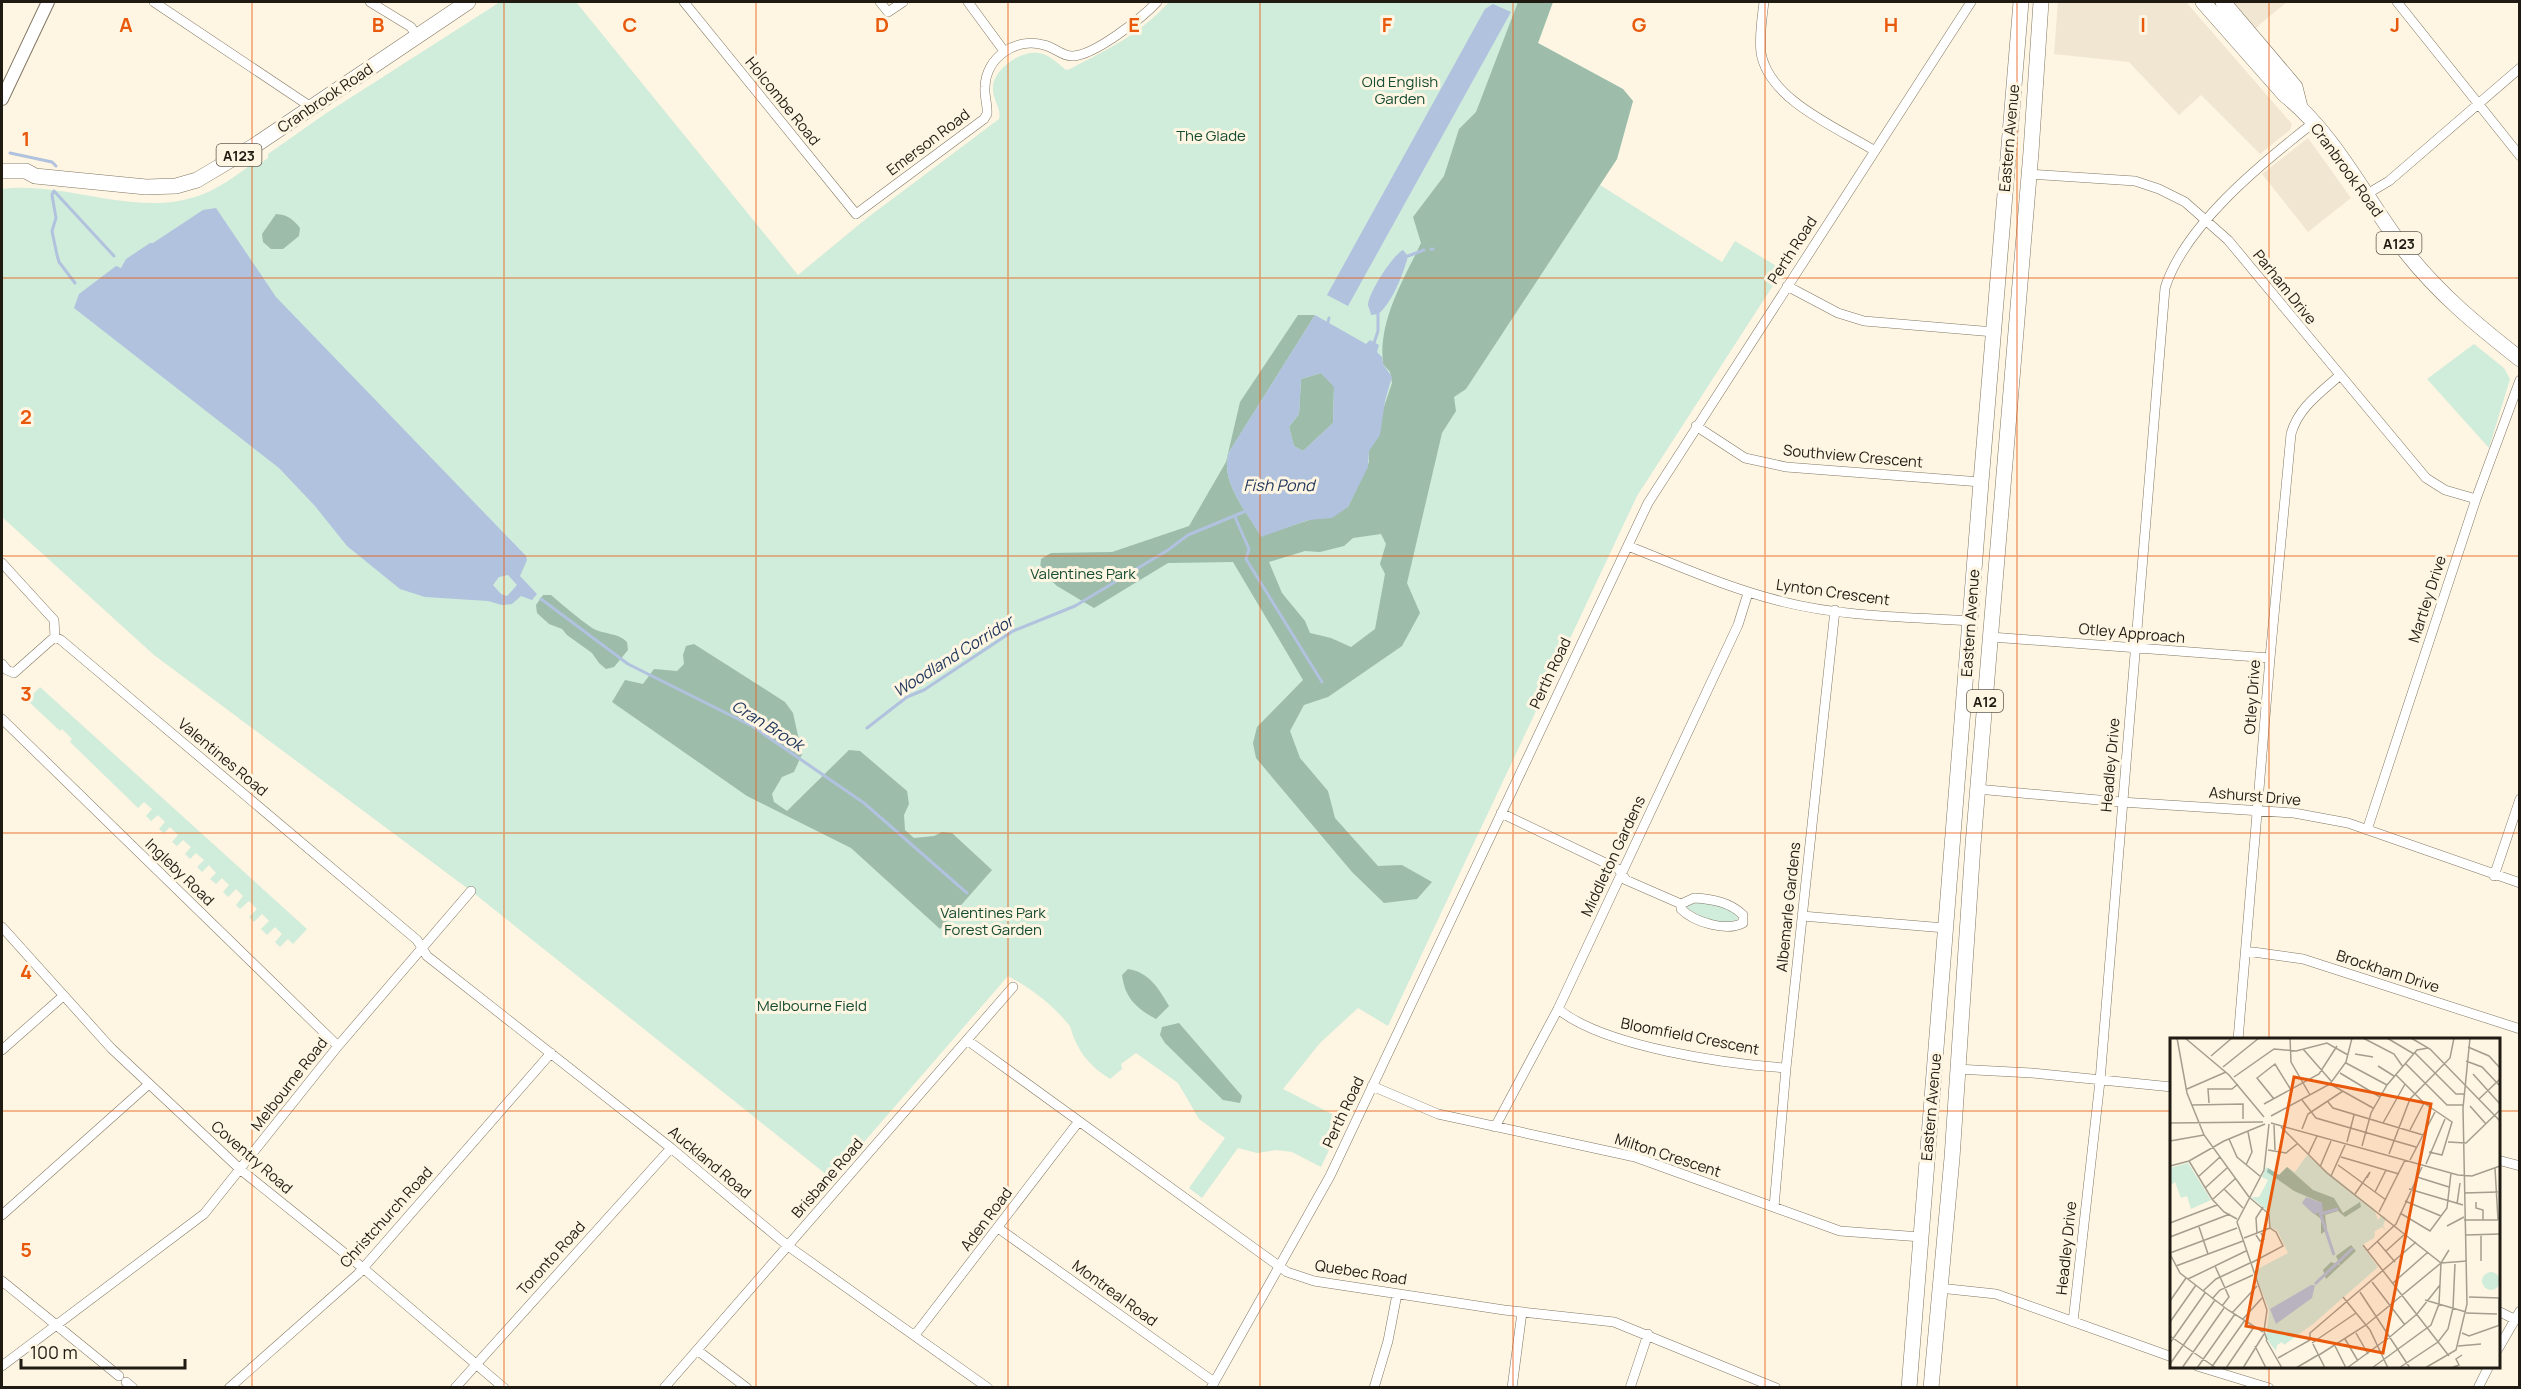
<svg xmlns="http://www.w3.org/2000/svg" width="2521" height="1389" font-family="Manrope,sans-serif">
  <rect width="100%" height="100%" fill="#fef5e2"/>
  <!-- commercial -->
  <path fill="#f1e6d1" d="M2058,2H2186L2292,124L2290,130L2260,154L2201,95L2179,115L2129,62L2054,54Z
    M2231,2H2287L2254,29Z
    M2308,138L2351,198L2308,232L2262,174Z"/>
  <!-- green -->
  <path fill="#d0ecdb" d="M500,2H576L798,275L867,218L999,119C1002,109 992,99 993,88C993,70 1020,50 1038,53C1049,54 1057,63 1066,70L1070,69C1108,49 1139,35 1169,2H1553L1538,43L1623,89L1633,101L1617,159L1600,185L1722,262L1735,241L1783,270L1637,496L1388,1026L1358,1008L1320,1043L1283,1089L1344,1120L1330,1142L1331,1146L1321,1167L1292,1152L1276,1150L1257,1153L1238,1148L1202,1198L1189,1188L1225,1138L1199,1119L1178,1083L1136,1053L1121,1064L1122,1069L1110,1079C1093,1068 1082,1057 1074,1038C1072,1034 1072,1030 1069,1025C1052,1004 1032,989 1008,976L832,1179L471,891L154,655L2,517V189C67,181 133,218 198,196C218,190 237,174 254,163H261L268,158V154L325,114Z
    M2474,344L2504,368L2510,379L2489,448L2427,379Z
    M40,687L307,929L293,944L288,939L280,947L275,942L282,934L275,927L267,935L261,929L269,921L262,914L254,922L249,917L257,909L249,901L240,909L236,905L243,896L236,889L228,897L223,892L229,885L222,878L216,884L210,879L216,873L209,865L202,872L197,867L204,860L196,853L190,859L185,854L191,847L183,840L177,846L172,842L178,835L170,827L164,833L159,829L165,822L158,815L151,821L146,816L152,809L144,802L138,808L70,742L72,739L62,729L60,731L27,700Z
    M1695,901L1724,907L1737,915L1738,919C1723,929 1700,917 1687,908L1688,904Z"/>
  <!-- forest -->
  <path fill="#9dbcaa" fill-rule="evenodd" d="M1518,2H1553L1538,43L1623,89L1633,101L1617,159L1466,389L1454,397L1456,411L1442,433L1407,583L1420,613L1402,646L1328,697L1304,705L1290,731L1300,758L1328,791L1335,818L1378,866L1402,865L1432,882L1417,899L1384,903L1352,872L1256,758L1253,743L1257,727L1303,680L1233,562L1168,563L1094,608L1057,586L1040,570L1041,559L1051,553L1112,552L1189,526L1226,462L1240,402L1298,315H1315L1229,452C1219,481 1247,512 1261,536L1348,507L1369,462V451L1392,383L1390,372L1383,364C1378,321 1403,281 1421,243L1413,217L1444,176L1459,129L1476,112ZM1381,534L1386,544L1380,564L1385,574L1375,629L1351,647L1331,638L1310,633L1305,621L1282,593L1269,562L1305,551L1320,552L1344,546L1353,538Z
    M276,214C288,215 293,219 300,228L299,236L283,249H271L263,242L262,234Z
    M1321,373L1334,386L1333,423L1303,451L1294,446L1289,427L1299,414L1301,379Z
    M543,595H551C564,606 578,618 592,628C604,635 617,632 627,642L628,650L614,667L606,669L599,663L592,653L567,635L562,629L549,624L537,613L536,605Z
    M694,644L785,702L793,713L802,754L794,772L782,777L772,794L774,802L787,811L849,750L860,751L907,791L909,804L904,815L905,830L914,838L934,836L942,832L952,833L992,870L940,929L851,848L747,796L612,702L625,680L643,684L654,669L677,671L684,664L683,655L686,646Z
    M1128,969C1149,972 1159,989 1169,1006L1156,1019C1136,1008 1125,998 1122,975Z
    M1179,1023L1242,1096L1240,1103L1223,1100L1165,1043L1160,1035L1162,1027Z"/>
  <!-- water -->
  <path fill="#b1c2de" fill-rule="evenodd" d="M1493,4L1511,12L1348,306L1327,295L1485,9Z
    M216,208L276,297L526,556L527,560L520,576L537,594L532,600L521,596L512,604L502,605L488,601L425,597L400,589L347,546L315,506L279,468L74,308L79,294L116,266L121,268L126,259L150,243H153L203,210ZM508,575L517,585L507,596L501,594L493,585L499,577Z
    M1403,250L1408,256C1404,272 1392,304 1378,314L1371,315C1371,313 1368,306 1368,305C1369,292 1392,256 1403,250Z
    M1315,315L1366,344L1370,340L1379,345L1377,352L1382,357L1383,364L1392,377L1385,401L1380,435L1369,451L1368,467L1348,507L1332,518L1308,520L1261,537C1247,512 1219,481 1229,452ZM1321,373L1334,387L1333,423L1303,451L1294,446L1289,427L1299,414L1301,379Z"/>
  <g fill="none" stroke-linecap="round" stroke-linejoin="round">
    <!-- stream -->
    <path stroke="#b1c2de" stroke-width="3" d="M10,153L52,162L56,166
      M54,191L52,195L56,218L52,231L57,255L59,262L75,283
      M54,191L114,256
      M1431,249H1433
      M1408,256L1424,250
      M1328,322L1329,318
      M1374,343L1378,331V314
      M1235,517L1249,549L1246,559L1322,682
      M541,599L628,664L752,726L864,803L967,893
      M867,728L907,697L924,690L1013,631L1075,606L1168,550L1188,535L1246,511"/>
    <!-- minor casing -->
    <g stroke="#817763" stroke-width="10">
      <path id="minor" d="M154,2L311,107
        M370,2L411,27L416,35
        M684,2L856,214L984,119L987,114C988,105 984,96 985,87C986,57 1016,37 1044,45C1054,47 1063,57 1073,56C1095,55 1142,18 1157,2
        M880,2L888,12L903,2
        M968,2L1004,51
        M1764,2C1762,18 1759,36 1761,53C1769,100 1838,128 1875,151
        M2397,2L2520,156
        M2029,174L2135,181L2159,189L2185,202L2228,240L2426,478L2445,490L2476,499
        M2367,194L2389,181L2520,68
        M1787,286L1838,313L1864,321L1994,332
        M1696,426L1745,458L1786,467L1981,482
        M1628,546C1679,566 1730,589 1784,602C1844,617 1909,617 1971,621
        M2,563L54,620L55,637
        M1991,637L2270,658
        M2,664L7,670L14,673L50,641L55,637L61,640L417,940L427,956L671,1148L788,1246L988,1388
        M2,719L338,1046
        M1977,789L2121,802L2294,813L2348,823L2520,883
        M1501,813L1618,869L1626,880L1681,904
        M2367,830L2476,499L2520,380
        M2494,876L2520,799
        M1694,898C1712,899 1730,902 1743,915V923C1726,932 1694,922 1681,909V904Z
        M1802,916L1945,928
        M2,927L111,1048L241,1170L363,1268L504,1388
        M2246,951L2303,959L2520,1029
        M1558,1009C1604,1047 1727,1064 1786,1068
        M967,1040L1287,1272L1314,1281L1504,1310L1614,1322L1776,1388
        M2238,1040L2270,658L2291,434C2298,408 2320,393 2339,376
        M2,1050L62,997
        M1956,1069L2032,1073L2172,1087
        M1372,1086L1438,1114L1635,1157L1840,1231L1921,1237
        M1495,1127L1558,1009L1738,625L1748,593
        M2498,1160L2520,1166
        M1774,1207L1786,1068L1835,610
        M2,1215L149,1084
        M998,1228L1214,1382
        M2,1281L119,1376
        M1939,1288L1996,1294L2172,1357
        M2498,1311L2514,1319
        M2073,1322L2100,1081L2165,288C2185,225 2262,163 2313,123
        M915,1335L1079,1121
        M2498,1349L2520,1311
        M697,1350L747,1388
        M2,1366L204,1214L338,1046L471,891
        M2197,1366L2269,1388
        M126,1382L133,1388
        M229,1388L358,1274L551,1053
        M455,1388L671,1148
        M664,1388L1013,987
        M1211,1388L1330,1176L1648,503L1971,2
        M1374,1388L1388,1341L1397,1294
        M1512,1388L1522,1312
        M1630,1388L1648,1334
        M2478,1388L2489,1366"/>
    </g>
    <!-- tertiary casing -->
    <g stroke="#817763" stroke-width="14">
      <path id="tertiary" d="M2,99L48,2"/>
    </g>
    <!-- primary casing -->
    <g stroke="#817763" stroke-width="16">
      <path id="primary" d="M2203,2L2285,95C2334,133 2368,203 2406,252C2439,294 2478,326 2520,359
        M2223,2L2295,87L2300,107
        M2,171H26L35,176L146,187L176,186L197,180L254,146L468,2"/>
    </g>
    <!-- trunk casing -->
    <g stroke="#817763" stroke-width="16">
      <path id="trunk" d="M1909,1388L1981,482L2021,2
        M1931,1388L1952,1158L1973,845L2031,152L2041,2"/>
    </g>
    <!-- minor -->
    <use href="#minor" stroke="#fff" stroke-width="9"/>
    <!-- tertiary -->
    <use href="#tertiary" stroke="#fff" stroke-width="12"/>
    <!-- primary -->
    <use href="#primary" stroke="#fff" stroke-width="15"/>
    <!-- trunk -->
    <use href="#trunk" stroke="#fff" stroke-width="15"/>
  </g>
  <!-- grid -->
  <path fill="none" stroke="#e8590c" stroke-width="1.5" stroke-opacity="0.55" d="M252,2V1388M504,2V1388M756,2V1388M1008,2V1388M1260,2V1388M1513,2V1388M1765,2V1388M2017,2V1388M2269,2V1040M2,278H2520M2,556H2520M2,833H2520M2,1111H2172M2498,1111H2520M2269,1366V1388"/>
  <g text-anchor="middle" dominant-baseline="central" stroke-width="6" stroke-linejoin="round" paint-order="stroke">
    <!-- shield labels -->
    <g fill="#fef5e2" stroke="#625c51" stroke-width="1.5">
      <rect x="216.5" y="144" width="45" height="22" rx="4.5"/>
      <rect x="2376.5" y="232" width="45" height="22" rx="4.5"/>
      <rect x="1967" y="690" width="36" height="22" rx="4.5"/>
    </g>
    <g font-size="14" font-weight="bold" fill="#1f1b13">
      <text x="239" y="155">A123</text>
      <text x="2399" y="243">A123</text>
      <text x="1985" y="701">A12</text>
    </g>
    <!-- park labels -->
    <g font-size="15" fill="#144c32" stroke="#fef5e2">
      <text x="1400" y="81">Old English<tspan x="1400" dy="17">Garden</tspan></text>
      <text x="1211" y="135">The Glade</text>
      <text x="1083" y="573">Valentines Park</text>
      <text x="993" y="912">Valentines Park<tspan x="993" dy="17">Forest Garden</tspan></text>
      <text x="812" y="1005">Melbourne Field</text>
    </g>
    <!-- street labels -->
    <g font-size="15" fill="#1f1b13" stroke="#fef5e2">
      <text transform="translate(325 98) rotate(-34)">Cranbrook Road</text>
      <text transform="translate(783 101) rotate(51)">Holcombe Road</text>
      <text transform="translate(2009 138) rotate(-85)">Eastern Avenue</text>
      <text transform="translate(928 142) rotate(-37)">Emerson Road</text>
      <text transform="translate(2347 170) rotate(54)">Cranbrook Road</text>
      <text transform="translate(1792 250) rotate(-57)">Perth Road</text>
      <text transform="translate(2285 287) rotate(51)">Parham Drive</text>
      <text transform="translate(1853 456) rotate(5)">Southview Crescent</text>
      <text transform="translate(1833 592) rotate(8)">Lynton Crescent</text>
      <text transform="translate(2427 599) rotate(-72)">Martley Drive</text>
      <text transform="translate(1970 623) rotate(-86)">Eastern Avenue</text>
      <text transform="translate(2132 633) rotate(5)">Otley Approach</text>
      <text transform="translate(1550 673) rotate(-65)">Perth Road</text>
      <text transform="translate(2252 697) rotate(-86)">Otley Drive</text>
      <text transform="translate(223 757) rotate(40)">Valentines Road</text>
      <text transform="translate(2110 765) rotate(-85)">Headley Drive</text>
      <text transform="translate(2255 796) rotate(5)">Ashurst Drive</text>
      <text transform="translate(1613 856) rotate(-65)">Middleton Gardens</text>
      <text transform="translate(180 872) rotate(44)">Ingleby Road</text>
      <text transform="translate(1788 907) rotate(-84)">Albemarle Gardens</text>
      <text transform="translate(2388 971) rotate(18)">Brockham Drive</text>
      <text transform="translate(1690 1036) rotate(11)">Bloomfield Crescent</text>
      <text transform="translate(289 1084) rotate(-52)">Melbourne Road</text>
      <text transform="translate(1931 1107) rotate(-85)">Eastern Avenue</text>
      <text transform="translate(1343 1112) rotate(-65)">Perth Road</text>
      <text transform="translate(1668 1155) rotate(18)">Milton Crescent</text>
      <text transform="translate(252 1157) rotate(41)">Coventry Road</text>
      <text transform="translate(710 1162) rotate(40)">Auckland Road</text>
      <text transform="translate(827 1178) rotate(-49)">Brisbane Road</text>
      <text transform="translate(386 1217) rotate(-48)">Christchurch Road</text>
      <text transform="translate(986 1219) rotate(-53)">Aden Road</text>
      <text transform="translate(2066 1248) rotate(-84)">Headley Drive</text>
      <text transform="translate(551 1258) rotate(-48)">Toronto Road</text>
      <text transform="translate(1361 1272) rotate(9)">Quebec Road</text>
      <text transform="translate(1115 1293) rotate(36)">Montreal Road</text>
    </g>
    <!-- water labels -->
    <g font-size="16" font-style="italic" fill="#21385e" stroke="#fef5e2">
      <text x="1279" y="485">Fish Pond</text>
      <text transform="translate(953 656) rotate(-32)">Woodland Corridor</text>
      <text transform="translate(768 725) rotate(32)">Cran Brook</text>
    </g>
  </g>
  <!-- overview -->
  <g transform="translate(2170 1038)">
    <rect width="330" height="330" fill="#fef5e2"/>
    <path d="M137,117L204,171L208,182L212,177L216,180L213,188L217,193L212,189L205,193L204,200L192,207L208,229L143,286L114,307L112,304L107,307L106,313L96,300L99,272L84,233L118,215L107,192L101,190L100,175L81,159H89L95,148L98,142L92,139L96,129L109,137L117,129L125,134ZM18,125L41,162L21,171L17,158L11,160L5,144L0,148V130ZM312 243a9 9 0 1 1 18 0a9 9 0 1 1-18 0Z" fill="#d0ecdb"/>
    <path d="M117,129L143,152L164,160L173,175L190,164L191,169L175,179L168,173L155,177L157,192L151,196V181L132,166L144,176L152,165L124,153L97,134L98,130L109,137ZM181,207L186,213L156,241L153,232L161,224L170,227L166,218Z" fill="#9dbcaa"/>
    <path d="M136,159L152,165L153,174L144,176L132,165ZM141,247H145L142,260L106,286L100,271Z" fill="#b1c2de"/>
    <path fill="none" stroke="#b1c2de" stroke-width="3" d="M150,175L164,217M150,176L168,171M145,246L183,210"/>
    <path fill="none" stroke="#a59e8f" stroke-width="1.5" d="M7,0L17,55L34,97L79,159M15,0L59,37L94,79M120,0L121,24L140,57M193,0L224,16L233,29M217,0L244,16M241,0L260,11L330,83M298,9L319,18L330,30M133,11L162,44M245,15L286,56H294M185,16L203,19M41,18L62,0M296,23L312,29L330,48M176,25L217,47M236,26L277,67H293M208,28L224,38M53,29L89,0M170,35L210,59M303,36L330,66M226,37L254,65L282,84L272,117L259,114M64,39L104,11L126,13L157,5L178,17M160,46L203,70M17,51L56,34M104,61L87,40L105,26L121,52M309,61L330,41M132,62L146,80L246,109M158,64L163,70L253,97M39,65L38,51H62L68,46M94,66L149,36L167,8M22,67L73,66V81M300,68L316,86M101,78L160,46L176,24L182,0M0,85L93,84M101,85L288,137L302,138L330,128M213,85L235,46M104,87L105,112M111,89L157,135L271,225L297,223M132,91L138,76L173,53M240,92L254,65M59,101L67,119L91,139M0,103L34,97M177,104L184,77M278,104L296,105L330,72M192,108L201,75L217,47L247,12L258,10M98,112L116,115L127,106M219,116L240,61L280,20L284,0M138,117L147,98M171,119L229,136M240,122L265,74M19,123L42,161L54,174L67,181M256,126L275,81M76,127L82,114L78,94M168,127L216,162M0,128L19,123L54,103L95,86M150,129L161,103M325,130L328,182M161,138L175,107M28,139L50,119M247,139L279,149M35,150L57,130M54,151L73,170M239,151L293,167M205,154L216,132M294,155L328,154M185,156L200,134L197,140M80,160L99,176L100,190L106,194L113,208L81,225M42,162L66,140M235,163L271,178M306,164V170L313,172V182M287,166L290,145M209,174L235,122M230,175L260,193L277,170L281,135M294,182H328M0,185L47,167M277,188L294,179M29,189L38,216M87,196L86,180L93,169M311,196V223M86,197L90,203L94,201L91,195M296,197L330,196M0,199L60,176M74,200L100,190M207,203L225,224M193,207L279,318M197,213L226,186L252,129M216,213L236,195M0,215L67,190M0,216L10,235L58,272L93,294M6,228L73,203M45,228L59,259L52,268M18,241L76,213M202,244L235,287M223,245L258,214M33,253L46,241L80,225M190,254L240,330M173,259L200,292L218,330M299,259L330,260M329,260V288M42,261L50,252L83,237M255,262L296,274M0,263L16,240M62,275L87,248M296,275L327,276M73,281L92,260M0,284L26,247M186,295L198,316M292,295L299,298L330,287M0,298L46,330M175,301L188,323M96,302L112,330M97,302L94,293L97,272L67,184L94,132L99,86M140,302V295L246,204M215,303L247,276L270,247M0,305L35,255M142,305L186,275M143,306L155,330M85,308L96,330M165,308L176,330M288,308L311,306M149,317L196,287L271,225L279,212M108,320L140,302M0,326L45,262M12,330L54,270M27,330L65,276M41,330L75,282M56,330L84,289M73,330L94,296M126,330L148,317M177,330L214,303M202,330L261,287L269,266L271,225M229,330L268,304L278,291L283,270L285,226M255,330L286,312L297,266L293,70L300,0M281,330L289,327L286,321L292,317"/>
    <path fill="#e8590c" fill-opacity="0.15" stroke="#e8590c" stroke-width="3" d="M124,39L261,66L213,315L76,288Z"/>
    <rect width="330" height="330" fill="none" stroke="#1f1b13" stroke-width="3"/>
  </g>
  <g font-size="20" text-anchor="middle" font-weight="bold" fill="#e8590c" stroke="#fef5e2" stroke-width="6" stroke-linejoin="round" paint-order="stroke">
    <text x="126" y="32">A</text>
    <text x="378" y="32">B</text>
    <text x="630" y="32">C</text>
    <text x="882" y="32">D</text>
    <text x="1134" y="32">E</text>
    <text x="1387" y="32">F</text>
    <text x="1639" y="32">G</text>
    <text x="1891" y="32">H</text>
    <text x="2143" y="32">I</text>
    <text x="2395" y="32">J</text>
    <text x="26" y="146">1</text>
    <text x="26" y="424">2</text>
    <text x="26" y="701">3</text>
    <text x="26" y="979">4</text>
    <text x="26" y="1257">5</text>
  </g>
  <!-- border -->
  <rect width="2521" height="1389" fill="none" stroke="#1f1b13" stroke-width="6"/>
  <!-- scale -->
  <path d="M21 1359v9h164v-9" fill="none" stroke="#1f1b13" stroke-width="3"/>
  <text x="30" y="1359" font-size="18" fill="#1f1b13" stroke="#fef5e2" stroke-width="4.5" paint-order="stroke">100 m</text>
</svg>
